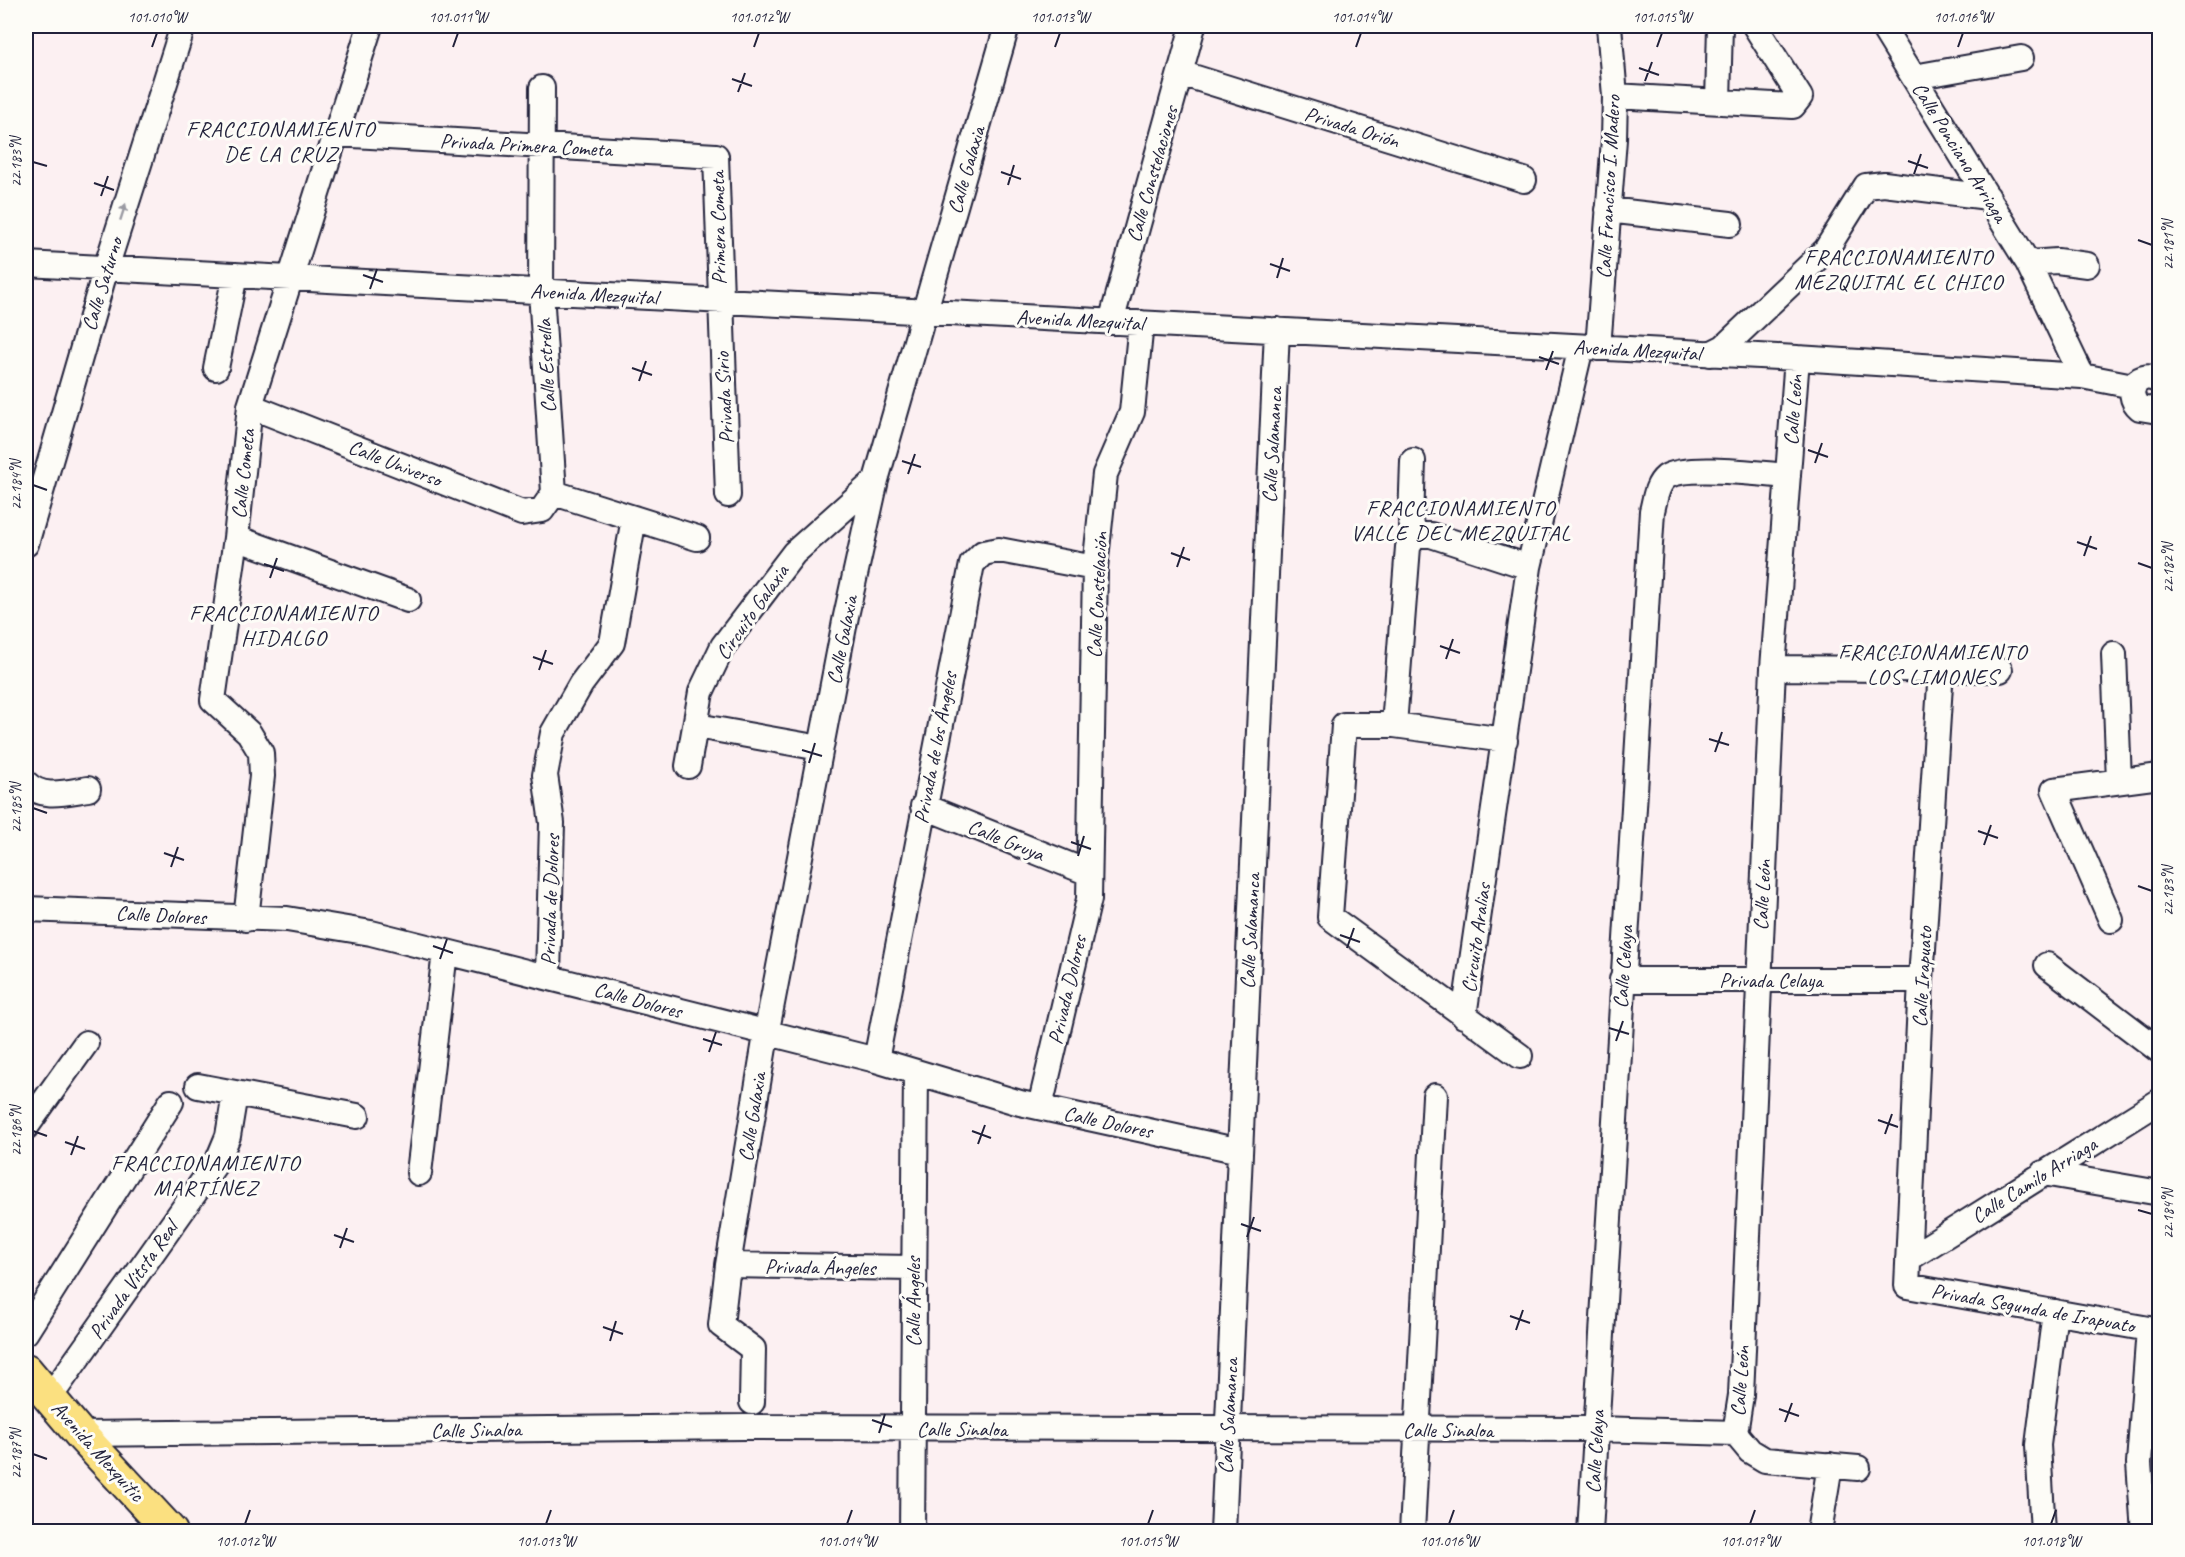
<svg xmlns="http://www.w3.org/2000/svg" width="2185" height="1557" font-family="Caveat,sans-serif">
  <rect width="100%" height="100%" fill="#fcf0f2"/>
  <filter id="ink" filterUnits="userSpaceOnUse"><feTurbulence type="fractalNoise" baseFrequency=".0167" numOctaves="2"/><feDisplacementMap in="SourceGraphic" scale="12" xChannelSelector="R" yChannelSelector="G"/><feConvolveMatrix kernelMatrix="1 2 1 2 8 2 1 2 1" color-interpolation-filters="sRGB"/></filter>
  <g filter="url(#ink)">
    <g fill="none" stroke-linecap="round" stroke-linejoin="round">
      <!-- minor casing -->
      <g stroke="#22223b" stroke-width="28">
        <path id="minor" d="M1882,26L2028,263L2082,376
          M1180,73L1524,180
          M1914,77L2021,58
          M1615,96L1793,106L1800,97L1755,26
          M1718,101L1720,26
          M336,134L716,156L728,495
          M1608,210L1730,224
          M2028,263L2057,261L2087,265
          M26,264L1797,358L2082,376L2133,386
          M1111,322L1193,26
          M1598,348L1614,139L1615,96L1609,26
          M1710,354L1724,347L1826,250L1866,186L1884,184L1988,197
          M216,368L235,275
          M2160,382C2141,367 2121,392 2140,408L2152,410L2160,405
          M250,406L522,513L542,510L554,493L541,291L542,88
          M1413,461L1411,521L1415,535
          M554,493L697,538
          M1415,535H1431L1529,567
          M236,538L408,600
          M26,544L106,268L183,26
          M2114,654L2119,781
          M1773,668L2000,670
          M1941,669L1921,980L1907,1286L2160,1331
          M1394,725L1408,547L1415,535
          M697,726L820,748
          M1505,740L1394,725H1344L1330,917L1520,1056
          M688,766L701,692L723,646L794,553L876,480
          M26,783C42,800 67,792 88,789
          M923,806L1089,873
          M26,909L287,919L371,933L876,1060L1020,1103L1240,1151
          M246,919L262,776L261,753L249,733L213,700L236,538L250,406L370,26
          M2111,920L2054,790L2160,776
          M2047,965L2160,1051
          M548,976L552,823L545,775L553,733L581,684L612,643L634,518
          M1622,980H1921
          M1464,1016L1529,567L1581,347
          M876,1060L972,564L983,553L999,550L1095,568
          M198,1086L357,1116
          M1040,1107L1089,899L1095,568L1105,474L1132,412L1141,323
          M26,1127L86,1043
          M419,1173L445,952
          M2043,1173L2160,1193
          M1908,1259L2160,1101
          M728,1265L913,1268
          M26,1332L171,1102
          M50,1397L218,1160L228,1136L235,1094
          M752,1402L753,1349L721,1325L728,1265L766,1035L846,616L876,480L1007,26
          M1735,1433L1741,1395L1773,668L1797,358
          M1735,1433L1750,1451L1765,1460L1858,1468
          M80,1434L744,1427L1596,1429L1735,1433
          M912,1532L916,1072
          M1223,1532L1277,330
          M1412,1532L1435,1096
          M1590,1532L1652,511C1655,500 1656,485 1666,477C1686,464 1761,474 1788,476
          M1819,1532L1830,1465
          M2043,1532L2038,1445L2055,1312
          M2144,1532L2139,1463L2149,1329"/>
      </g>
      <!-- major casing -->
      <g stroke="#22223b" stroke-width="36">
        <path id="major" d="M26,1370L80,1434L171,1532"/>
      </g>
      <!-- minor -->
      <use href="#minor" stroke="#fdfcf7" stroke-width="24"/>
      <!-- major -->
      <use href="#major" stroke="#fbe080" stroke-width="32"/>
    </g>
    <!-- one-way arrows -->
    <defs><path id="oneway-solid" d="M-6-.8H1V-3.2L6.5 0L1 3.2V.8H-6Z" transform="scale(1.5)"/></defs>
    <use fill="#9a9aa2" href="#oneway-solid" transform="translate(123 212) rotate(-72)"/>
  </g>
  <!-- ticks -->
  <path fill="none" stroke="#22223b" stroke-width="2" d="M152,47L157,33M453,47L458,33M754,47L759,33M1055,47L1060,33M1356,47L1361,33M1657,47L1662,33M1958,47L1963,33M1639,68L1659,75M732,79L752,86M1645,81L1652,62M738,92L745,73M1908,161L1928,168M33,162L47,166M1001,172L1021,179M1914,174L1921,154M94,183L114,190M1008,185L1014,165M101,196L108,176M2138,240L2152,245M1270,264L1290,271M363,275L383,282M1277,278L1283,258M370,289L377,269M1539,357L1559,364M632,368L652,375M1546,370L1553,351M639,381L646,361M1808,450L1828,457M902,461L921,467M1815,463L1822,443M908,474L915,454M33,485L47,490M2077,542L2097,549M1171,553L1190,560M2084,556L2091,536M2138,563L2152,568M264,564L284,571M1177,567L1184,547M270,578L277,558M1440,646L1460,653M533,657L553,664M1446,659L1453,639M539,670L546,650M1709,739L1729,745M802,750L822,756M1715,752L1722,732M809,763L815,743M33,808L47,813M1978,831L1998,838M1071,842L1091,849M1984,845L1991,825M164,853L184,860M1078,856L1084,836M171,867L178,847M2138,886L2152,891M1340,935L1360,942M433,946L453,953M1347,948L1354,928M440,959L447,939M1609,1028L1629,1034M703,1039L722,1045M1616,1041L1623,1021M709,1052L716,1032M1878,1120L1898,1127M33,1131L47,1136M972,1131L991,1138M1885,1134L1892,1114M65,1142L85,1149M978,1144L985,1125M71,1155L78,1136M2138,1210L2152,1214M1241,1224L1261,1231M334,1235L354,1242M1247,1237L1254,1217M340,1248L347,1228M1510,1316L1530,1323M603,1327L623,1334M1516,1330L1523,1310M610,1341L616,1321M1779,1409L1799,1416M872,1420L892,1427M1785,1422L1792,1403M879,1433L885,1414M33,1454L47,1459M245,1524L250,1510M546,1524L551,1510M847,1524L852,1510M1148,1524L1153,1510M1449,1524L1454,1510M1750,1524L1755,1510M2051,1524L2056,1510"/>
  <g text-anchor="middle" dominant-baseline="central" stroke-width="6" stroke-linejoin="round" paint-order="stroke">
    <!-- street labels -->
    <g font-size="21" fill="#22223b" stroke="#fdfcf7">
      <text transform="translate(1352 127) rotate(17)">Privada Orión</text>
      <text transform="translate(526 145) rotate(3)">Privada Primera Cometa</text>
      <text transform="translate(1960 152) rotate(58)">Calle Ponciano Arriaga</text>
      <text transform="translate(966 170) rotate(-74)">Calle Galaxia</text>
      <text transform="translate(1152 174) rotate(-74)">Calle Constelaciones</text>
      <text transform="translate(1608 187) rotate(-87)">Calle Francisco I. Madero</text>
      <text transform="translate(718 228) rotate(-91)">Primera Cometa</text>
      <text transform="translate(102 284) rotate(-73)">Calle Saturno</text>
      <text transform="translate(594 294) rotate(3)">Avenida Mezquital</text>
      <text transform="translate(1080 320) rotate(3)">Avenida Mezquital</text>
      <text transform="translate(1637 350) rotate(3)">Avenida Mezquital</text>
      <text transform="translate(546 366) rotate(-93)">Calle Estrella</text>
      <text transform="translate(724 398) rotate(-93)">Privada Sirio</text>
      <text transform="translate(1793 410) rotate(-86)">Calle León</text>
      <text transform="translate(1272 445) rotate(-87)">Calle Salamanca</text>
      <text transform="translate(395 463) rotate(21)">Calle Universo</text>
      <text transform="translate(243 474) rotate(-84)">Calle Cometa</text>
      <text transform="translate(1097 595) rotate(-87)">Calle Constelación</text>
      <text transform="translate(752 612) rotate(-55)">Circuito Galaxia</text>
      <text transform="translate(842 640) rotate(-79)">Calle Galaxia</text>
      <text transform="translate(935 748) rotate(-79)">Privada de los Ángeles</text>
      <text transform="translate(1006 840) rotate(22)">Calle Gruya</text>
      <text transform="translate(1762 895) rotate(-87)">Calle León</text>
      <text transform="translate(550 900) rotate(-88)">Privada de Dolores</text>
      <text transform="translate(161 915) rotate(3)">Calle Dolores</text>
      <text transform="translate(1250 931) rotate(-87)">Calle Salamanca</text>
      <text transform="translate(1476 938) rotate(-82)">Circuito Aralias</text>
      <text transform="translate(1623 967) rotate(-86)">Calle Celaya</text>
      <text transform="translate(1922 977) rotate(-87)">Calle Irapuato</text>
      <text x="1771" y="980">Privada Celaya</text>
      <text transform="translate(1067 990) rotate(-77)">Privada Dolores</text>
      <text transform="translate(638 1000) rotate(15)">Calle Dolores</text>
      <text transform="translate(752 1117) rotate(-81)">Calle Galaxia</text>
      <text transform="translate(1108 1122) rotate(12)">Calle Dolores</text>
      <text transform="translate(2034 1180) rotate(-32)">Calle Camilo Arriaga</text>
      <text transform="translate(820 1267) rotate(1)">Privada Ángeles</text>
      <text transform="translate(133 1280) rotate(-55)">Privada Vitsta Real</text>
      <text transform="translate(913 1302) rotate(-90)">Calle Ángeles</text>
      <text transform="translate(2033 1308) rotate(10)">Privada Segunda de Irapuato</text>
      <text transform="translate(1740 1381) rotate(-86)">Calle León</text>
      <text transform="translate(1228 1416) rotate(-87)">Calle Salamanca</text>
      <text x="962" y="1429">Calle Sinaloa</text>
      <text transform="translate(476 1430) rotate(-1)">Calle Sinaloa</text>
      <text x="1448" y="1430">Calle Sinaloa</text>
      <text transform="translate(98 1451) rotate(48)">Avenida Mexquitic</text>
      <text transform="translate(1595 1452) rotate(-87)">Calle Celaya</text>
    </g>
    <!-- neighbourhood labels -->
    <g font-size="22" letter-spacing="1.5" fill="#22223b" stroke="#fdfcf7">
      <text x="281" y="129">FRACCIONAMIENTO<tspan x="281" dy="25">DE LA CRUZ</tspan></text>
      <text x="1899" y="257">FRACCIONAMIENTO<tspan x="1899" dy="25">MEZQUITAL EL CHICO</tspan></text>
      <text x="1461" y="508">FRACCIONAMIENTO<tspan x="1461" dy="25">VALLE DEL MEZQUITAL</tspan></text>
      <text x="284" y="613">FRACCIONAMIENTO<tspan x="284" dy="25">HIDALGO</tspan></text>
      <text x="1933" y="652">FRACCIONAMIENTO<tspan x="1933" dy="25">LOS LIMONES</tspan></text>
      <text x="206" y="1163">FRACCIONAMIENTO<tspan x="206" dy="25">MARTÍNEZ</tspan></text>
    </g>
  </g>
  <!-- margin -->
  <rect width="2185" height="1557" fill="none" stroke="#fdfcf7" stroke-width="66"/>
  <rect x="33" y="33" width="2119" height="1491" fill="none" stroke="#22223b" stroke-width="2"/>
  <g font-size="15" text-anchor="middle" fill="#22223b">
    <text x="157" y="22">101.010°W</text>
    <text x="458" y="22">101.011°W</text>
    <text x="759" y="22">101.012°W</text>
    <text x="1060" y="22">101.013°W</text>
    <text x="1361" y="22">101.014°W</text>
    <text x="1662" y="22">101.015°W</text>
    <text x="1963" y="22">101.016°W</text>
    <text transform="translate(16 162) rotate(-90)" y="5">22.183°N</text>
    <text transform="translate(2168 245) rotate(-90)" y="5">22.181°N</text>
    <text transform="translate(16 485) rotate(-90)" y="5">22.184°N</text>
    <text transform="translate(2168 568) rotate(-90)" y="5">22.182°N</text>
    <text transform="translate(16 808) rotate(-90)" y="5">22.185°N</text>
    <text transform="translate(2168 891) rotate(-90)" y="5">22.183°N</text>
    <text transform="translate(16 1131) rotate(-90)" y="5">22.186°N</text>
    <text transform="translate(2168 1214) rotate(-90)" y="5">22.184°N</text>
    <text transform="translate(16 1454) rotate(-90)" y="5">22.187°N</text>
    <text x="245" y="1546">101.012°W</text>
    <text x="546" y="1546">101.013°W</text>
    <text x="847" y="1546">101.014°W</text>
    <text x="1148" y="1546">101.015°W</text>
    <text x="1449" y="1546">101.016°W</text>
    <text x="1750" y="1546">101.017°W</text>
    <text x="2051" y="1546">101.018°W</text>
  </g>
</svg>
